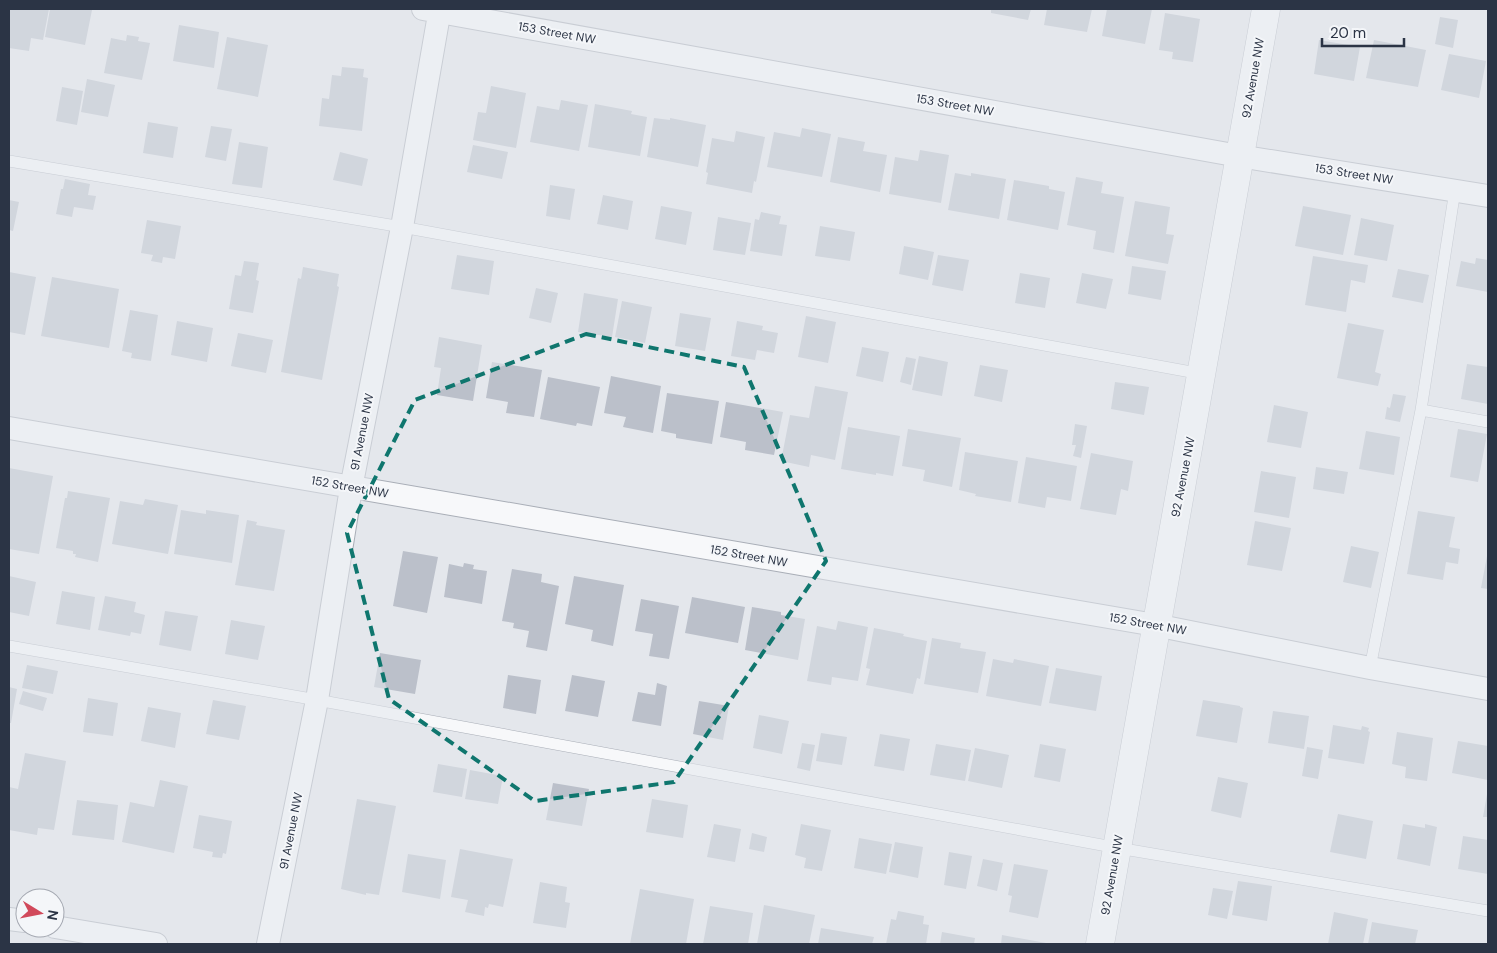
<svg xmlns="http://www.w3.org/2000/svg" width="1497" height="953" font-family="'DM Sans',sans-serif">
  <rect width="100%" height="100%" fill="#e4e7ec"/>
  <!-- building -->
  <path fill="#bbc0ca" d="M9,9H49L43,40L31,38L29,51L9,48Z
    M50,9L92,10L85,45L45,37Z
    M991,9H1031L1028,20L991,13Z
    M1047,9H1092L1087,32L1044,25Z
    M1107,9H1152L1145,44L1102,36Z
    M1165,13L1200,19L1193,62L1172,59L1173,52L1159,50Z
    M1440,17L1458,20L1453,48L1435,44Z
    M179,25L219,32L214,68L173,61Z
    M127,35L139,37L138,41L150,43L142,80L104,73L111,38L126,41Z
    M227,37L268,45L258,97L217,89Z
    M1319,40L1360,47L1354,81L1314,74Z
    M1374,40L1426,50L1418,87L1366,78Z
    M1449,54L1486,61L1479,98L1441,90Z
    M342,67L364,69L363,77L368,78L362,131L319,126L322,98L329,99L332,75L341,76Z
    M87,79L115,85L108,117L81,112Z
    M491,86L526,93L516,148L473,140L478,112L486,113Z
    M62,87L83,91L77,125L56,121Z
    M561,100L588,105L579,151L530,142L537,106L559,110Z
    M595,104L632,111L631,114L647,117L640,156L588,147Z
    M654,118L670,120V118L706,125L698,167L647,157Z
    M148,122L178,127L173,158L143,153Z
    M211,126L232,129L226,161L205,157Z
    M802,128L831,134L822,177L767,167L774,132L800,137Z
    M736,131L765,137L756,182L754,181L752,193L706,184L708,173L706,172L712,138L734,142Z
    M838,137L865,142L863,151L887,155L880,192L830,182Z
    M239,142L268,147L262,188L232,184Z
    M473,145L508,152L502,179L467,172Z
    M920,150L949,155L941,203L889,194L895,157L918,161Z
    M340,152L368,159L362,186L333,180Z
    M955,173L971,176V173L1006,179L999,219L948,210Z
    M1076,177L1103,182L1101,193L1124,197L1114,253L1093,249L1096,231L1067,225Z
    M65,179L90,184L88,195L96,196L93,210L74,207L72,217L56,214L61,189H63Z
    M1014,180L1049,186V189L1065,192L1058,230L1007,220Z
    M550,185L575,189L570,220L546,216Z
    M603,195L633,201L628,230L597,224Z
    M9,200L19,202L13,231L9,230Z
    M1135,201L1170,207L1166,234L1174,235L1168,264L1125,256Z
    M661,206L692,212L686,245L655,239Z
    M1303,206L1351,215L1343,255L1295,246Z
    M761,212L781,216L779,224L787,225L782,256L750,251L755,219L759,220Z
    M718,217L751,223L745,255L713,250Z
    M1361,218L1394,225L1387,261L1354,255Z
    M147,220L181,226L175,259L163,257L162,263L151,261L153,255L141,253Z
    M820,226L855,232L850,261L815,256Z
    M904,246L934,252L928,280L899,274Z
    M457,255L494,261L489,295L451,289Z
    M938,255L969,260L963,291L932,285Z
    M1313,256L1368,265L1365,283L1351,280L1346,312L1305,305Z
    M1476,258L1488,260V292L1456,286L1461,261L1475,264Z
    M244,261L259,263L256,280L259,281L253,313L229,309L235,275L241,276Z
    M1132,266L1166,271L1161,300L1128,294Z
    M303,267L339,274L337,286L339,287L322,380L281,372L298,278L301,279Z
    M1398,269L1429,275L1423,303L1392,297Z
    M9,272L36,277L25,335L9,332Z
    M1020,273L1050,278L1045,308L1015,303Z
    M1082,273L1113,279L1106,309L1076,303Z
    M52,277L119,289L109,348L41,336Z
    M536,288L558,293L551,323L529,318Z
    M584,293L618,299L612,337L578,332Z
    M622,301L652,307L645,343L615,337Z
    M130,310L158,315L151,361L131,358L132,353L122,351Z
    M680,313L711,318L705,351L675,346Z
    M806,316L836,322L828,363L798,357Z
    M177,321L213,328L207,362L171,355Z
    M737,321L763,326L762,330L778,333L774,353L757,350L755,360L731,356Z
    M1348,323L1384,330L1375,372L1381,374L1378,386L1337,378Z
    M238,333L273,340L266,373L231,366Z
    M439,337L482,345L473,401L437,395L441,368L434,367Z
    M862,347L889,352L883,382L856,376Z
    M919,356L948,362L942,396L912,390Z
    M906,357L916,359L911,385L900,382Z
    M492,362L542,370L534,417L506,413L508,402L486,398Z
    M1467,364L1488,367V404L1461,399Z
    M980,365L1008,370L1002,402L974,396Z
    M611,376L661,386L653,433L623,427L626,417L604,413Z
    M548,377L600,387L592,426L577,423L576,426L540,419Z
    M1115,382L1149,387L1144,415L1111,409Z
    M815,386L848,392L835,460L811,455L809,467L781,461L790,415L809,418Z
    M667,393L719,401L712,444L676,438V434L661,431Z
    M1393,394L1406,396L1400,422L1385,419L1387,407L1390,408Z
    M726,402L783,412L774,455L745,450L746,442L720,437Z
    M1274,405L1308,412L1301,448L1267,442Z
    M1075,424L1087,426L1081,458L1073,456L1076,445H1072Z
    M848,427L900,436L893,476L876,473V475L841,469Z
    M908,429L961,438L952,487L923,481L925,470L902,466Z
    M1458,429L1487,434L1478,482L1450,477Z
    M1366,431L1400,437L1394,475L1359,469Z
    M965,452L1018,461L1011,502L975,496L976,494L959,490Z
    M1091,453L1133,461L1128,491L1121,489L1116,515L1080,509Z
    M1026,457L1077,466L1071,501L1047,497L1045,508L1018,503Z
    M1316,467L1348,472L1344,494L1313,489Z
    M9,468L53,476L39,554L9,549Z
    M1261,471L1296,477L1289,518L1254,512Z
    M68,491L110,498L98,562L75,557L76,554H73V551L56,548L65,498H67Z
    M145,499L178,505L168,554L112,544L120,501L143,505Z
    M181,510L206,514V510L239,515L232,563L174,554Z
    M1418,511L1455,517L1449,547L1460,549L1458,564L1446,562L1443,580L1407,574Z
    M247,520L257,522L256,525L285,530L274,591L235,585Z
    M1255,521L1291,528L1282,571L1247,565Z
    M1351,546L1379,552L1371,588L1343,582Z
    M403,551L438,557L427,613L393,606Z
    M1487,556H1488V589L1481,588Z
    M464,563L474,565L473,569L487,571L482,604L444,597L449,564L463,567Z
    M512,569L542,574L541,582L559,586L547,651L526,647L529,631L513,628L514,623L502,621Z
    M9,576L36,582L29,616L9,612Z
    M574,576L624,585L613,646L591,641L593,630L565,624Z
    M62,591L95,597L90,630L56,624Z
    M105,596L136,602L134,612L145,615L141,634L131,632L130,636L98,630Z
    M692,597L745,607L738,643L685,633Z
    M641,599L679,606L669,659L649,656L653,634L635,631Z
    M752,607L781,612V615L805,619L798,660L745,650Z
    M165,611L198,616L191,651L159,645Z
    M231,620L265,626L258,660L225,654Z
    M838,621L868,627L858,681L832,677L831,685L807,681L817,626L836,630Z
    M874,628L904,634L903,636L927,641L920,679L917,678L913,694L866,685L870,669L866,668Z
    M932,638L961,643L960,648L986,652L978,693L924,684Z
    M380,653L421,660L415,694L374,687Z
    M993,659L1013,663L1014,659L1049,666L1041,706L986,696Z
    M27,665L58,671L53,694L22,688Z
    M1056,668L1102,676L1096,711L1049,703Z
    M508,675L541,680L536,714L503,708Z
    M572,675L605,681L598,717L565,711Z
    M657,683L667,686L661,726L632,721L638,692L655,695Z
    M9,687L17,689L11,723H9Z
    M23,691L47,698L43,711L19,704Z
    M88,698L118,703L113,736L83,732Z
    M213,700L246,706L239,740L206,734Z
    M1203,700L1240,706V707L1243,708L1237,743L1196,736Z
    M699,701L729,706L723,740L693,734Z
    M148,707L181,713L175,748L141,741Z
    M1273,711L1309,716L1304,749L1268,743Z
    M759,715L789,721L782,754L753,748Z
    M1333,725L1361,730L1362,726L1369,728L1368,731L1370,732L1364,764L1328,758Z
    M1397,732L1433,738L1427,781L1405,778L1406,767L1392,764Z
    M821,733L847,737L842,765L816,761Z
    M880,734L910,739L904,771L874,766Z
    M1458,741L1488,746V780L1452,773Z
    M802,743L815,745L810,771L797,768Z
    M936,744L971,750L965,781L930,775Z
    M1040,744L1066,749L1060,782L1034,777Z
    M1307,747L1323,750L1318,779L1302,776Z
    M975,748L1009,755L1002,788L968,781Z
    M25,753L66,761L54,830L38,828L37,835L9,830V787L18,789Z
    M438,764L467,769L462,797L433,792Z
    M470,770L503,776L498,804L465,799Z
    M1218,777L1248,783L1241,818L1211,811Z
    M160,780L188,786L174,853L122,842L130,802L154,807Z
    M553,783L589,789L582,826L546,820Z
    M1487,794L1488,795V817H1483Z
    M357,799L396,806L379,895L366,893V895L341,889Z
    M652,799L688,805L683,838L646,832Z
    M77,800L118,805L114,840L72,835Z
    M1338,814L1373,821L1366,859L1330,852Z
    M199,815L232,821L226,854L223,853L222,858L212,857L213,852L193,848Z
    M714,824L741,829L735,862L707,857Z
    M801,824L831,830L822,871L804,868L806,858L795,855Z
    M1403,824L1425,828V824L1437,827L1430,866L1397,859Z
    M752,833L767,837L764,852L749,849Z
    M1463,836L1488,840V874L1458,869Z
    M859,838L892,844L886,874L854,868Z
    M895,842L923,847L918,878L889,872Z
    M460,849L513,859L503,907L489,904L488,908L485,907L484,916L465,912L468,900L451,897Z
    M949,852L972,856L966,889L944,885Z
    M408,854L446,860L440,899L402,892Z
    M983,859L1003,863L997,891L977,886Z
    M1014,864L1048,870L1038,918L1009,912L1012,896L1008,895Z
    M1238,881L1272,886L1267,921L1232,915Z
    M540,882L567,887L565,902L570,903L566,928L533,923Z
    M1213,888L1233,891L1227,919L1208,915Z
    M640,889L694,899L686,944H630Z
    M764,905L815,915L809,944H757Z
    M710,906L753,913L748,944H703Z
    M898,911L924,916L923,924L929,925L926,944H886L891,919L896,920Z
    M1334,912L1368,919L1363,944H1328Z
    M1372,922L1418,930L1415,944H1368Z
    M821,928L874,937L872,944H818Z
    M942,932L975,938L974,944H940Z
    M1002,935L1046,943V944H1001Z"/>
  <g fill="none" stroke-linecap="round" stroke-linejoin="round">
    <!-- service casing -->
    <g stroke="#a9aeb7" stroke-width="12">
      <path id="service" d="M9,161L402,227L1202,374
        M1421,410L1488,422
        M9,646L317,700L1118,848L1488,911
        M1370,668L1421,410L1455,190"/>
    </g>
    <!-- minor casing -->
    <g stroke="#a9aeb7" stroke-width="24">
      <path id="minor" d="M423,9L1239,156L1488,196
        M9,428L1155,625L1370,668L1488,689
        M9,919L25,921
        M55,927L156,944
        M268,944L317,700L351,488L402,227L440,9"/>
    </g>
    <!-- tertiary casing -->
    <g stroke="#a9aeb7" stroke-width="29">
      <path id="tertiary" d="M1100,944L1266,9"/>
    </g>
    <!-- service -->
    <use href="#service" stroke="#f7f8fa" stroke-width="11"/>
    <!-- minor -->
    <use href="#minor" stroke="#f7f8fa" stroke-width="22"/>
    <!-- tertiary -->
    <use href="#tertiary" stroke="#f7f8fa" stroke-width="28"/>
  </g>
  <!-- marked area -->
  <path d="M0 0H1497V953H0ZM586,334L744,367L826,561L674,782L535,801L389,699L347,533L415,400Z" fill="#e4e7ec" fill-opacity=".55" fill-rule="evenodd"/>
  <path fill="none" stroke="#0f766e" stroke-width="4" stroke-dasharray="10 6" stroke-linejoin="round" d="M586,334L744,367L826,561L674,782L535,801L389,699L347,533L415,400Z"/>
  <g text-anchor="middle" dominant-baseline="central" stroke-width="4" stroke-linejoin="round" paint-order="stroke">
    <!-- street labels -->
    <g font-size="12" fill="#2b3445" stroke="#f4f6f9">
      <text transform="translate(557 33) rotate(10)">153 Street NW</text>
      <text transform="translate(1253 78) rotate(-80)">92 Avenue NW</text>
      <text transform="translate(955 105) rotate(10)">153 Street NW</text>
      <text transform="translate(1354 174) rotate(9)">153 Street NW</text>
      <text transform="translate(362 432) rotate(-79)">91 Avenue NW</text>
      <text transform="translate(1183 477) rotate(-79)">92 Avenue NW</text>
      <text transform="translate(350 487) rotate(10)">152 Street NW</text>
      <text transform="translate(749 556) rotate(10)">152 Street NW</text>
      <text transform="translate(1148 624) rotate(10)">152 Street NW</text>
      <text transform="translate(291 831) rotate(-79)">91 Avenue NW</text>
      <text transform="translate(1112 875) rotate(-80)">92 Avenue NW</text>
    </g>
  </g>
  <!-- border -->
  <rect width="1497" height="953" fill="none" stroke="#2b3445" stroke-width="20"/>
  <!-- north arrow -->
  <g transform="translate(40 913) rotate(100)"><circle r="24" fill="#f4f6f9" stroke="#a4a8b1"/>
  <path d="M0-4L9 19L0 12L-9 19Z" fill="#d1495b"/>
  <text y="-8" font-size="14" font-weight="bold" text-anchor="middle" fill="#2b3445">N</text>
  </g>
  <!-- scale -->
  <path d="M1322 38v8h82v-8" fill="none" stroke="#2b3445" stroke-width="2.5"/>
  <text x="1330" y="38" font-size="15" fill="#2b3445" stroke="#f4f6f9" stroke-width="4" paint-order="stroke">20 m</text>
</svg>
